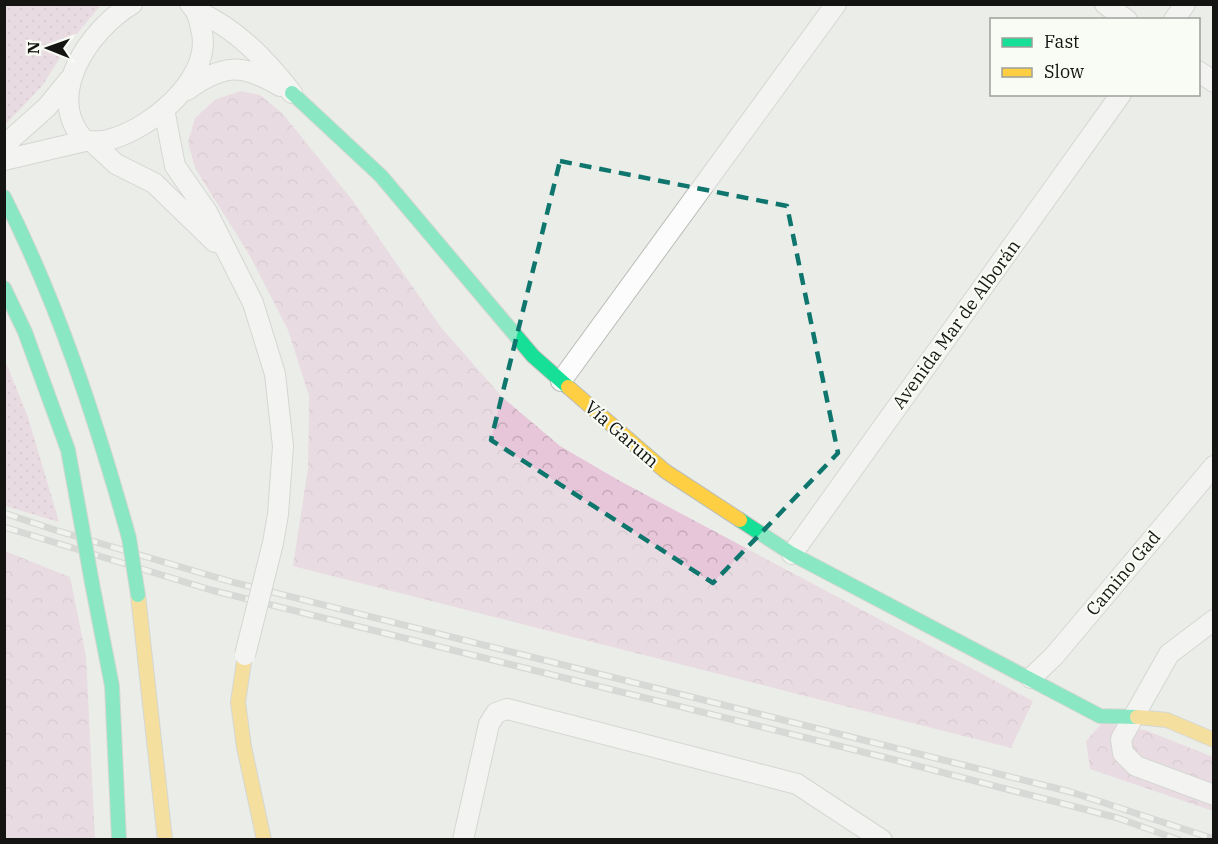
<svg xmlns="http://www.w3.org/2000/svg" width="1218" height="844" font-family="'IBM Plex Serif',serif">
  <defs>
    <pattern id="grass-dots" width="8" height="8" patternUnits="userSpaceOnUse" patternTransform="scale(1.5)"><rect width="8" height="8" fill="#e7c6d9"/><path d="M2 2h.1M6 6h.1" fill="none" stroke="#c5a9b9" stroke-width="1.8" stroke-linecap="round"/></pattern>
    <pattern id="park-crowns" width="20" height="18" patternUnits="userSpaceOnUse" patternTransform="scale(1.5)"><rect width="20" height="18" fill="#e7c6d9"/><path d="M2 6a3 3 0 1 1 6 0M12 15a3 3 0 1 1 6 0" fill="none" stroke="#c5a9b9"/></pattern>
  </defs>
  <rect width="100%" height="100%" fill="#ebede9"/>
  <!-- grass -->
  <path fill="url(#grass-dots)" d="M5,4L101,5L70,42L42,86L5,125Z
    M4,358L28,417L59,522L5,506Z"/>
  <!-- park -->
  <path fill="url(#park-crowns)" d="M241,91L260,95L283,114L353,201L440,326L502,397L560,446L620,481L1033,701L1011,748L293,566L308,468L309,396L288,330L250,256L195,168L188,142L195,118L216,99Z
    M5,551L70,577L86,656L95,839H5Z
    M1102,723L1145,730L1213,757V811L1090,769L1086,741Z"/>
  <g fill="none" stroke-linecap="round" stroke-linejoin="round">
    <!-- street casing -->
    <g stroke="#babcb8" stroke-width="22">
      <path id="street" d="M132,4C89,30 43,96 85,141C93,141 101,142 108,140C149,130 211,80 202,33C199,21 199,13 190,4
        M1105,4L1127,20
        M197,11C237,29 265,59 292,93
        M1174,20L1185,4
        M1198,71L1214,82
        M187,90C224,64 241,63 280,86
        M164,109L175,166L207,212L253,303L275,374L283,446L278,514L273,543
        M91,141L116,164L154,183L215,242
        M4,142L10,140L47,107L69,80
        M4,160L85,141
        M561,381L836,4
        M792,554L1121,94
        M1214,620L1169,654L1121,739L1123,753L1136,766L1214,795
        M1031,678L1054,656L1214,466
        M463,840L489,724L496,713L507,709L797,784L882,840"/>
    </g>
    <!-- fast casing -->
    <g stroke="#babcb8" stroke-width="16">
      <path id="fast" d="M292,93L381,176L533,356L568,387
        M4,197C59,306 96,420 129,538
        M4,288L25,332L68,450L82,527
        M740,520L792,554L1100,716L1137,717
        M92,583L112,686L119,840"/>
    </g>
    <!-- slow casing -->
    <g stroke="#babcb8" stroke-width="16">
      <path id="slow" d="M568,387L665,471L740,520
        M138,595L165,840
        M245,655L238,702L244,747L264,840
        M1137,717L1167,720L1214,740"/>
    </g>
    <!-- street -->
    <use href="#street" stroke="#fcfcfc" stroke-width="20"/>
    <!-- fast -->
    <use href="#fast" stroke="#16e098" stroke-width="14"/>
    <!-- slow -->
    <use href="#slow" stroke="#ffcf43" stroke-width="14"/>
    <!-- rail casing -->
    <g stroke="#bfc0be" stroke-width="7">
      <path id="rail" d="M4,513L58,531L232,582L1071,792L1214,839
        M4,527L211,590L891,759L1118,818L1179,840"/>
    </g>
    <!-- rail -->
    <use href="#rail" stroke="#f8fcf4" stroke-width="4.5" stroke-dasharray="14" stroke-linecap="butt"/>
    <!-- street-bridge casing -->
    <g stroke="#babcb8" stroke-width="22" stroke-linecap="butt">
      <path id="street-bridge" d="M245,655L273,543"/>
    </g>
    <!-- fast-bridge casing -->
    <g stroke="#babcb8" stroke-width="16" stroke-linecap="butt">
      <path id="fast-bridge" d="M82,527L92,583
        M129,538L138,595"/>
    </g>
    <!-- street-bridge -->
    <use href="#street-bridge" stroke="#fcfcfc" stroke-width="20"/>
    <!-- fast-bridge -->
    <use href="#fast-bridge" stroke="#16e098" stroke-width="14"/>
  </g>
  <!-- marked area -->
  <path d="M0 0H1218V844H0ZM560,161L787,206L838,453L713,583L491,440Z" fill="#ebede9" fill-opacity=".55" fill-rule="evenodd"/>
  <path fill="none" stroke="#0f766e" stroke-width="4.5" stroke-dasharray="12 8" stroke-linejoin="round" d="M560,161L787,206L838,453L713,583L491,440Z"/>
  <g text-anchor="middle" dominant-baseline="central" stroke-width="4.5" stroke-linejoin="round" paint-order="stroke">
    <!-- street labels -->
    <g font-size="18" fill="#141513" stroke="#f8fcf4">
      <text transform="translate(956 324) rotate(-54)">Avenida Mar de Alborán</text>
      <text transform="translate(622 434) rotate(41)">Vía Garum</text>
      <text transform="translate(1123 573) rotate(-50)">Camino Gad</text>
    </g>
  </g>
  <!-- border -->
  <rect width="1218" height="844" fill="none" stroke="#141513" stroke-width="12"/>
  <!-- legend -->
  <rect x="990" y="18" width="210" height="78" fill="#f8fcf4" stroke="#9da09a" stroke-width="1.5"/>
  <rect x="1002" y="38" width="30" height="9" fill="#16e098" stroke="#9da09a" stroke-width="1.5"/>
  <text x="1044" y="48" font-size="18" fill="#141513">Fast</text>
  <rect x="1002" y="68" width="30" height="9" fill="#ffcf43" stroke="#9da09a" stroke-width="1.5"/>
  <text x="1044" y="78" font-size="18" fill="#141513">Slow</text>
  <!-- north arrow -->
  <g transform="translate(48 48) rotate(271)" stroke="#f8fcf4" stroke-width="4.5" paint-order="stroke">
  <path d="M0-4.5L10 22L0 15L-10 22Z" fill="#141513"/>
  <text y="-9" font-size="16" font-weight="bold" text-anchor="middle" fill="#141513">N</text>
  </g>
</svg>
